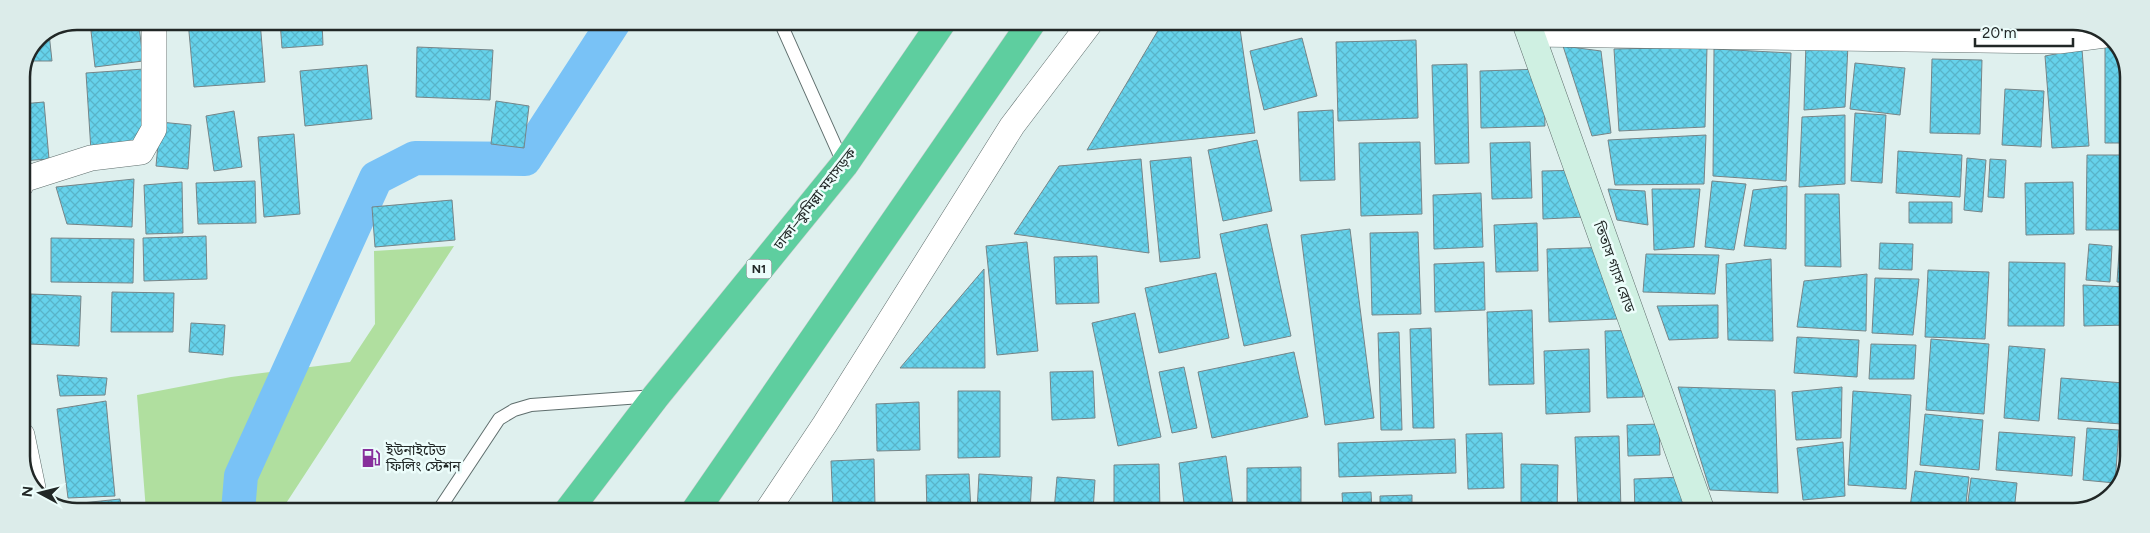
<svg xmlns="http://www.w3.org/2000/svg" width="2150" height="533" font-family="Figtree,'Noto Sans Bengali',sans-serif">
  <defs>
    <pattern id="building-cross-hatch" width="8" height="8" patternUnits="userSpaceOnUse" patternTransform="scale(1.25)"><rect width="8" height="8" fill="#66d2eb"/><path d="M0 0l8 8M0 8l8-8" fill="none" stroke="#58b4c9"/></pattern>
  </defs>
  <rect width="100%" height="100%" fill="#dff0ee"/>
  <!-- green -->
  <path fill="#b0df9f" d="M454,246L281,511H146L137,395L231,377L350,362L375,324L374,251Z"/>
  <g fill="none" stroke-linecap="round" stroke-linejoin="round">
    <!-- canal -->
    <path stroke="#79c2f6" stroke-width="34" d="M238,511L241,476L376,178L415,158L525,159L614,22"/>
  </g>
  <!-- building -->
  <path fill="url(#building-cross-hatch)" stroke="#768588" d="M92,21H127L92,26Z
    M188,21H260L265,82L194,87Z
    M280,21H322L323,45L282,48Z
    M1163,22H1239L1255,133L1087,150Z
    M1443,22H1480L1443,27Z
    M1860,22H1921V28L1860,26Z
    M1938,22H1981V50H1938Z
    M2041,22H2084L2096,29L2042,45Z
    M139,25L143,61L95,67L91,31Z
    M49,33L52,61H28L38,37Z
    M2105,35L2115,41L2129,73L2128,143H2105Z
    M1302,38L1317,96L1264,110L1250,51Z
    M1416,40L1418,118L1338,121L1336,42Z
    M1806,42L1848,45L1845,107L1804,110Z
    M1563,46L1601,51L1611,133L1592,136Z
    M417,47L493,50L490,100L416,97Z
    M1707,47L1705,127L1619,131L1614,49Z
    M1714,49L1791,53L1786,181L1713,176Z
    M2082,49L2089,146L2052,148L2045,56Z
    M1932,59L1982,60L1980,134L1930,133Z
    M1855,63L1905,68L1900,115L1850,109Z
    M1467,64L1469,163L1435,164L1432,65Z
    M367,65L372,119L305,126L300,71Z
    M144,69L149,146L91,151L86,73Z
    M1543,69L1545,126L1481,128L1480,71Z
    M2005,89L2044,91L2041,147L2002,145Z
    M496,101L529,106L524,148L491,144Z
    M44,102L49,159L21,161V104Z
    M1333,110L1335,180L1300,181L1298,112Z
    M234,111L242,167L214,171L206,116Z
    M1855,113L1886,115L1882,183L1851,181Z
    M1845,115V184L1799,187L1802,117Z
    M160,122L191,125L188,169L156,166Z
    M294,134L300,214L264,217L258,137Z
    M1706,135L1704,184L1615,185L1608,140Z
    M1257,140L1272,211L1223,221L1208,150Z
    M1420,142L1422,214L1361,216L1359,143Z
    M1530,142L1532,198L1492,199L1490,143Z
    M1898,151L1962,155L1960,197L1896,193Z
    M2087,155H2128V230H2086Z
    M1191,157L1200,258L1160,262L1150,161Z
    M1967,158L1986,160L1982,212L1964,210Z
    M1141,159L1149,253L1014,234L1059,166Z
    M1990,159L2006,160L2004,198L1988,197Z
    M1585,170L1586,217L1543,219L1542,171Z
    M134,179L132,227L67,224L56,187Z
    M255,181L256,223L198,224L196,183Z
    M1712,181L1746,184L1734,250L1705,247Z
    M182,182L183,233L146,234L144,185Z
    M2073,182L2074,234L2026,235L2025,183Z
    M1787,186L1786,249L1744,246L1753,190Z
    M1608,189L1645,191L1648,225L1617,220Z
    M1652,189H1700L1694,247L1654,250Z
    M1481,193L1483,247L1434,249L1433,195Z
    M1805,194H1839L1841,267L1805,266Z
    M452,200L455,240L375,247L372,207Z
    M1909,202H1952V223H1909Z
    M1537,223L1538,271L1496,272L1494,225Z
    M1267,224L1291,336L1244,346L1220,234Z
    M1350,229L1374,418L1325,425L1301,235Z
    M21,231L24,232L21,257Z
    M1418,232L1421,314L1372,315L1370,233Z
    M206,236L207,279L144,281L143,238Z
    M51,238L134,239L133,283L51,282Z
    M2120,238L2128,239V283L2117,282Z
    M1027,242L1038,351L997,355L986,246Z
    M1880,243L1913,244L1912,270L1879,269Z
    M2089,244L2112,246L2110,282L2086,280Z
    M1615,247L1617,319L1549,322L1547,249Z
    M1646,254L1719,255L1715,294L1643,292Z
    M1097,256L1099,303L1056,304L1054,257Z
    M1771,259L1773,341L1728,340L1726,264Z
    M1484,262L1485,310L1435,312L1434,264Z
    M2009,262L2065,263L2064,326H2008Z
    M984,269L985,368H900Z
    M1928,270L1989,272L1985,339L1925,337Z
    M1216,273L1229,338L1159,353L1145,288Z
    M1867,274L1866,331L1797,327L1804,281Z
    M1875,278L1919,279L1913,335L1872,333Z
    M2083,285L2128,287V325L2084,326Z
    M112,292L174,293L173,332H111Z
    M31,294L81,296L79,346L29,344Z
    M1718,305V338L1669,340L1657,306Z
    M1532,310L1534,384L1489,385L1487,312Z
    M1135,313L1161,437L1118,446L1092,323Z
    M191,323L225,325L223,355L189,352Z
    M1431,328L1434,428H1413L1410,329Z
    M1641,330L1643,397L1607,398L1605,331Z
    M1399,332L1402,430H1381L1378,333Z
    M1797,337L1859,340L1857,377L1794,373Z
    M1931,339L1989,344L1984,414L1926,410Z
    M1871,344L1916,345L1914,379H1869Z
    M2009,346L2045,349L2039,421L2004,418Z
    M1589,349L1590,412L1546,414L1544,351Z
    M1294,352L1308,417L1212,438L1198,372Z
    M1184,367L1197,428L1172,433L1159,372Z
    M1093,371L1095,418L1052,420L1050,372Z
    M57,375L107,378L105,395L60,396Z
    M2061,378L2124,383L2121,424L2058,419Z
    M1678,387L1775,390L1778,493L1710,490Z
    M1842,387L1841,438L1796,440L1792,392Z
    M958,391H1000V457L958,458Z
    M1853,391L1911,395L1906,489L1848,485Z
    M106,401L115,496L68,498L57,409Z
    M919,402L920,450L877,451L876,404Z
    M1925,414L1983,420L1979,470L1920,465Z
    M1659,424L1660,455L1628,456L1627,425Z
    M2087,428L2119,430L2115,483L2083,480Z
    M2128,430V467L2126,470H2125Z
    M1999,432L2075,437L2072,476L1996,470Z
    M1502,433L1504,488L1468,489L1466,434Z
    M1619,436L1621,511H1578L1575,437Z
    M1455,439L1456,473L1339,477L1338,443Z
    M1843,442L1845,496L1803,500L1797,448Z
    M1226,456L1234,511H1185L1179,463Z
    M874,459L875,506L833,508L831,461Z
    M1159,464L1160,511H1114V465Z
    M1521,464L1558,465L1557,511H1521Z
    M1301,467V511H1247V468Z
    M1915,471L1969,477L1965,512L1910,507Z
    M969,474L971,511H927L926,475Z
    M979,474L1032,477L1030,511H977Z
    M1057,477L1095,480L1093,511H1054Z
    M1682,477L1683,512L1635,511L1634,479Z
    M1971,478L2017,483L2014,512L1967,509Z
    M1371,492L1372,511H1343L1342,493Z
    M1412,495V511H1380V496Z
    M120,499L122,511H72V504Z
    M2080,502L2094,504L2079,509Z
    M1496,509V511H1421Z"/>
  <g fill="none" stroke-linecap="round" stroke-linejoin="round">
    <!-- lane casing -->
    <g stroke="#5f6e6d" stroke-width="14">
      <path id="lane" d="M783,22L781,24L844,165
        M438,511L499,419L514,410L531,405L655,396"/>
    </g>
    <!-- street casing -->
    <g stroke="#5f6e6d" stroke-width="26">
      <path id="street" d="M1530,34L2059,41L2105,35
        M21,185L22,180L91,158L141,152L154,129V21
        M22,435L33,488
        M767,511L825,424L1012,126L1091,22"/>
    </g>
    <!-- secondary casing -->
    <g stroke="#5f6e6d" stroke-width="29">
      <path id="secondary" d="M1526,22L1701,512"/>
    </g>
    <!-- highway casing -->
    <g stroke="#cacbcb" stroke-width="29">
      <path id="highway" d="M568,511L656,396L844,165L942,22
        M695,511L1032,22"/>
    </g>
    <!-- lane -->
    <use href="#lane" stroke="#fff" stroke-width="12"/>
    <!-- street -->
    <use href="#street" stroke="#fff" stroke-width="25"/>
    <!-- secondary -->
    <use href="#secondary" stroke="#cff0e2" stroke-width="28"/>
    <!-- highway -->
    <use href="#highway" stroke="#5ece9f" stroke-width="28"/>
  </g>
  <!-- icons -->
  <defs>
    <g id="fuel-bare" transform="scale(1.5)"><path d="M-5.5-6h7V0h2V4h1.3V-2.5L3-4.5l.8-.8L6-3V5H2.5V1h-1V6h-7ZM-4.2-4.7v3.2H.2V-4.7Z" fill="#87309c" stroke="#ecfdfb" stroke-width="2.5" paint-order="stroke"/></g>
  </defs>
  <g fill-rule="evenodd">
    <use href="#fuel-bare" x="371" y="458"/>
  </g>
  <g text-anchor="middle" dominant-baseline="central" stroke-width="5" stroke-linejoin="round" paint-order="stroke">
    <!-- shield labels -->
    <rect fill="#ecfdfb" stroke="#5e6766" stroke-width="1" x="746.5" y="259.5" width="25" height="19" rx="4"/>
    <g font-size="12" font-weight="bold" fill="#212726">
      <text x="759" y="269">N1</text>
    </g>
    <!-- street labels -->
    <g font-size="14" fill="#212726" stroke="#ecfdfb">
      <text transform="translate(815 199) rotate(-52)">ঢাকা–কুমিল্লা মহাসড়ক</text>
      <text transform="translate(1614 267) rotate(70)">তিতাস গ্যাস রোড</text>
    </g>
    <!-- poi labels -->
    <g font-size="14" fill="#212726" stroke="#ecfdfb" text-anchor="start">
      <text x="386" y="450">ইউনাইটেড<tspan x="386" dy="16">ফিলিং স্টেশন</tspan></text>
    </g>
  </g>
  <!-- crop -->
  <path d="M0 0H2150V533H0ZM77 30H2073A47 47 0 0 1 2120 77V456A47 47 0 0 1 2073 503H77A47 47 0 0 1 30 456V77A47 47 0 0 1 77 30Z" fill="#dcecea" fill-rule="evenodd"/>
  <path fill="none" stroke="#212726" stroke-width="2.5" d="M77 30H2073A47 47 0 0 1 2120 77V456A47 47 0 0 1 2073 503H77A47 47 0 0 1 30 456V77A47 47 0 0 1 77 30Z"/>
  <!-- north arrow -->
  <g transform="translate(40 493) rotate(277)" stroke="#ecfdfb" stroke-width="4" paint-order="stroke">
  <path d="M0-4L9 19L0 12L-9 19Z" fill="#212726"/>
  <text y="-8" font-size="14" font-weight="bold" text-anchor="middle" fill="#212726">N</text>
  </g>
  <!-- scale -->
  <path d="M1975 38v8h98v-8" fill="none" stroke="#212726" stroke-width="2.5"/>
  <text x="1982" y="38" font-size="15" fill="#212726" stroke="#ecfdfb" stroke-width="4" paint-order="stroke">20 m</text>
</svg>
